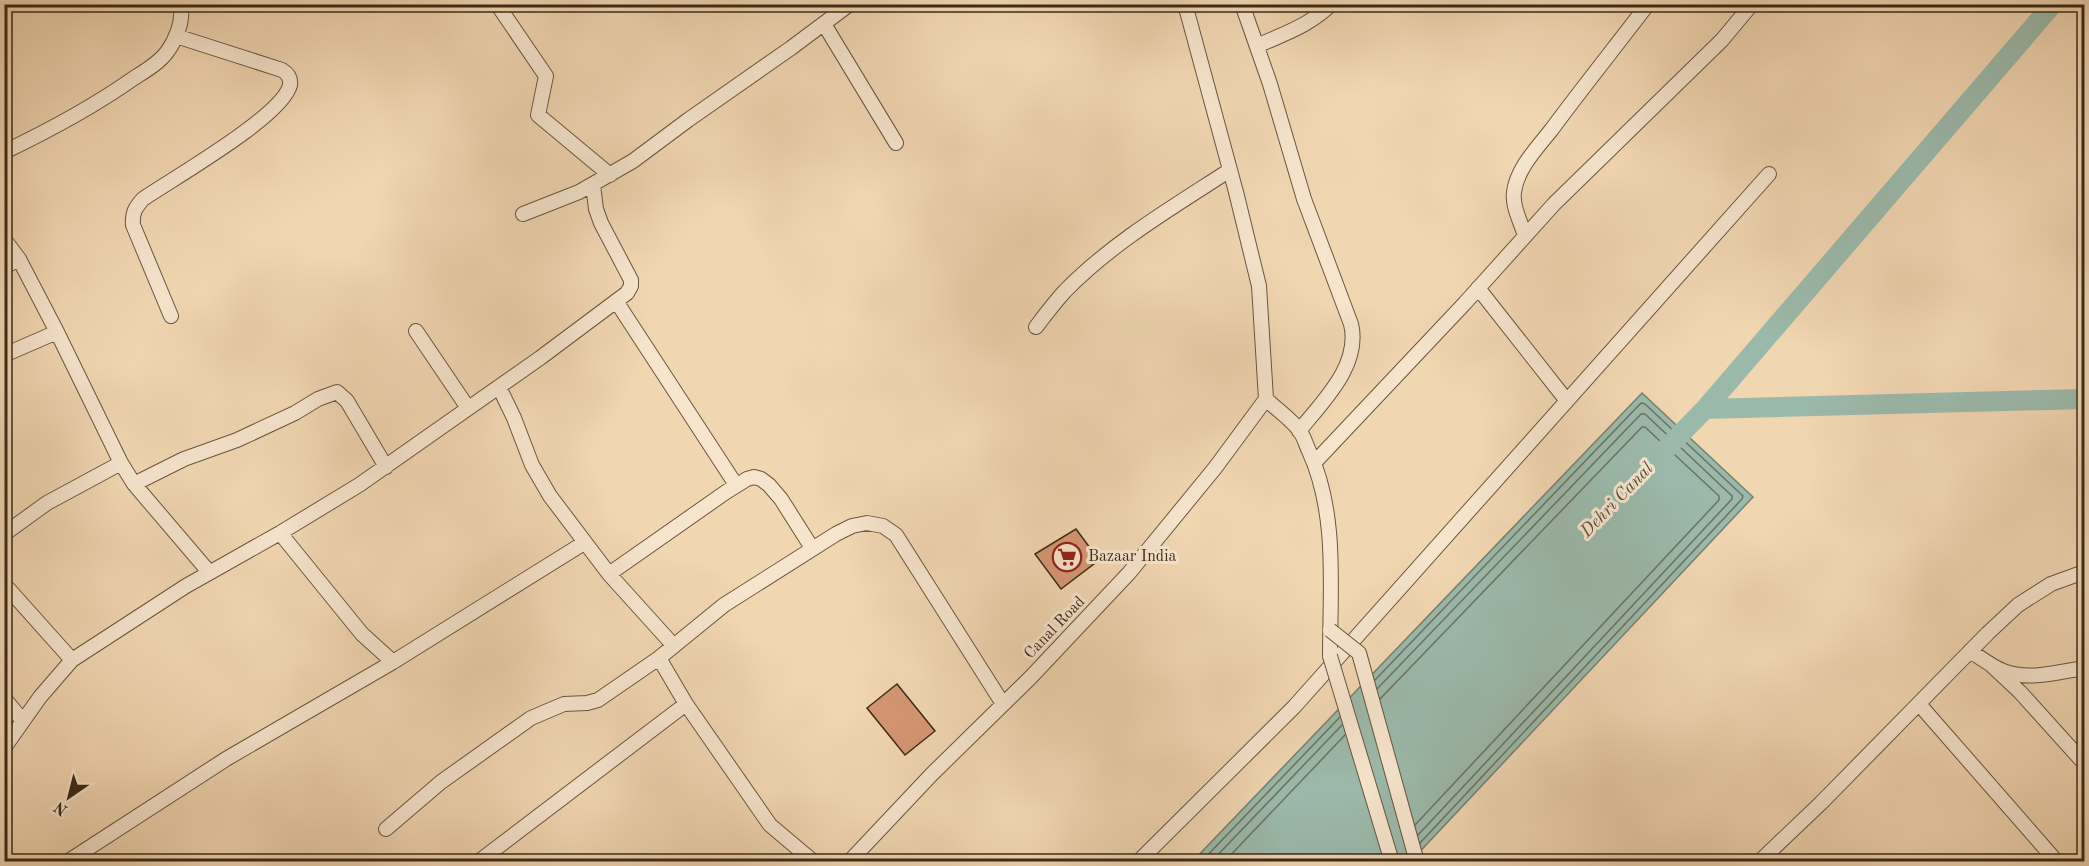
<svg xmlns="http://www.w3.org/2000/svg" width="2089" height="866" font-family="'Old Standard TT',serif">
  <rect width="100%" height="100%" fill="#f1d6b2"/>
  <filter id="stains"><feTurbulence type="fractalNoise" baseFrequency=".00333" numOctaves="4"/><feColorMatrix values="0 0 0 0 .2 0 0 0 0 .09 0 0 0 0 .02 0 0 0 .5 -.17"/></filter>
  <radialGradient id="worn" r=".72"><stop offset=".6" stop-color="#630" stop-opacity="0"/><stop offset="1" stop-color="#630" stop-opacity=".3"/></radialGradient>
  <!-- water -->
  <path fill="#9bb9ab" stroke="#758070" stroke-width="1.5" d="M1642,393L1753,497L1411,861L1192,862Z"/>
  <g fill="none" stroke-linecap="round" stroke-linejoin="round">
    <!-- shore -->
    <path stroke="#6b7262" stroke-width="1.5" d="M1375,680L1641,403L1645,404L1743,496L1742,499L1420,843
      M1377,689L1641,414H1645L1732,496V499L1418,835
      M1380,699L1642,427H1645L1719,496V500L1415,825
      M1201,862L1340,717
      M1211,862L1342,725
      M1224,862L1345,735"/>
    <!-- canal -->
    <path stroke="#9bb9ab" stroke-width="20" d="M1705,409L2053,4
      M1666,449L1705,409L2084,399"/>
  </g>
  <!-- building -->
  <path fill="#d69674" stroke="#3b2b18" stroke-width="1.5" d="M1076,529L1099,560L1061,589L1035,554Z
    M897,684L935,731L905,755L867,708Z"/>
  <g fill="none" stroke-linecap="round" stroke-linejoin="round">
    <!-- street casing -->
    <g stroke="#68563e" stroke-width="16">
      <path id="street" d="M497,4L546,76L538,115L610,175
        M1185,4L1236,192L1259,286L1266,399C1276,409 1291,419 1299,430C1304,436 1306,445 1309,451C1338,514 1330,589 1330,656
        M1242,4L1270,84L1304,199L1351,324C1361,365 1323,401 1299,431
        M824,24L896,143
        M1257,46C1283,34 1311,25 1331,4
        M4,152C50,130 93,107 134,78C145,71 159,63 167,52C177,38 183,22 181,4
        M523,214L579,192L633,161L688,120L791,48L850,4
        M1525,236C1521,222 1512,207 1514,192C1517,168 1538,147 1552,129C1583,87 1616,46 1648,4
        M4,239L19,259L4,267
        M1478,288L1567,401
        M616,301L736,485
        M171,316L133,225C132,213 135,208 143,199C172,179 283,116 290,85C291,78 287,73 282,70L176,36
        M1036,327C1045,315 1055,302 1065,291C1113,242 1173,207 1230,170
        M416,331L468,408
        M57,332L121,463L134,484L209,572
        M4,355L57,332L19,259
        M499,387L514,418L532,465L550,496L609,574L674,646
        M1314,463L1465,303L1554,204L1722,40L1752,4
        M134,484L184,459L237,440L295,413L318,399L337,392L347,401L386,467
        M280,533L362,634L393,662
        M4,534L47,503L121,463
        M609,574L726,492L747,479L754,477L761,479L769,485L781,499L812,548
        M4,584L72,660
        M1970,651C1981,658 1991,666 2003,671C2028,681 2059,672 2084,668
        M659,658L686,704L770,825L814,862
        M1990,664L2020,692L2084,763
        M4,698L23,721
        M1919,704L2057,862
        M4,748L40,697L72,660L186,586L280,533L359,485L540,358L627,293L631,286V280L601,223L596,209L593,185
        M386,829L441,782L531,718L564,704L587,703L598,700L659,658L724,605L836,534L852,526L867,523L883,526L896,535L1003,704
        M67,862L226,759L393,662L584,543
        M478,862L686,704
        M849,862L932,774L1031,677L1129,573L1215,468L1266,399
        M1138,862L1294,707L1769,174
        M1759,862L1821,803L1988,633L2018,605L2051,584L2084,572"/>
    </g>
    <!-- street -->
    <use href="#street" stroke="#f6e4cd" stroke-width="14"/>
    <!-- street-bridge casing -->
    <g stroke="#68563e" stroke-width="16" stroke-linecap="butt">
      <path id="street-bridge" d="M1330,630L1359,653L1417,862
        M1330,656L1392,862"/>
    </g>
    <!-- street-bridge -->
    <use href="#street-bridge" stroke="#f6e4cd" stroke-width="14"/>
  </g>
  <!-- icons -->
  <defs>
    <g id="supermarket-ring" transform="scale(1.5)"><circle r="9.5" fill="#f6e4cd" stroke="#8f2418" stroke-width="1.5"/><path d="M-6-5.5h2.5l.6 2H6L4.5 2H-2.5L-4.4-4H-6ZM-1.5 3.2a1.3 1.3 0 1 0 .1 0ZM3 3.2a1.3 1.3 0 1 0 .1 0Z" fill="#8f2418"/></g>
  </defs>
  <g fill-rule="evenodd">
    <use href="#supermarket-ring" x="1067" y="557"/>
  </g>
  <g text-anchor="middle" dominant-baseline="central" stroke-width="6" stroke-linejoin="round" paint-order="stroke">
    <!-- poi labels -->
    <g font-size="16" fill="#3b2b18" stroke="#f6e4cd" text-anchor="start">
      <text x="1088" y="557">Bazaar India</text>
    </g>
    <!-- street labels -->
    <g font-size="16" fill="#3b2b18" stroke="#f6e4cd">
      <text transform="translate(1055 628) rotate(-46)">Canal Road</text>
    </g>
    <!-- water labels -->
    <g font-size="18" font-style="italic" fill="#534e3d" stroke="#f6e4cd">
      <text transform="translate(1617 500) rotate(-46)">Dehri Canal</text>
    </g>
  </g>
  <!-- margin -->
  <rect width="2089" height="866" fill="none" stroke="#f1d6b2" stroke-width="24"/>
  <rect x="6" y="6" width="2077" height="854" fill="none" stroke="#3b2b18" stroke-width="3"/>
  <rect x="12" y="12" width="2065" height="842" fill="none" stroke="#3b2b18" stroke-width="1.5"/>
  <!-- north arrow -->
  <g transform="translate(69 797) rotate(215)" stroke="#f6e4cd" stroke-width="4.5" paint-order="stroke">
  <path d="M0-4.5L10 22L0 15L-10 22Z" fill="#3b2b18"/>
  <text y="-9" font-size="16" font-weight="bold" text-anchor="middle" fill="#3b2b18">N</text>
  </g>
  <rect width="100%" height="100%" filter="url(#stains)"/>
  <rect width="100%" height="100%" fill="url(#worn)"/>
</svg>
